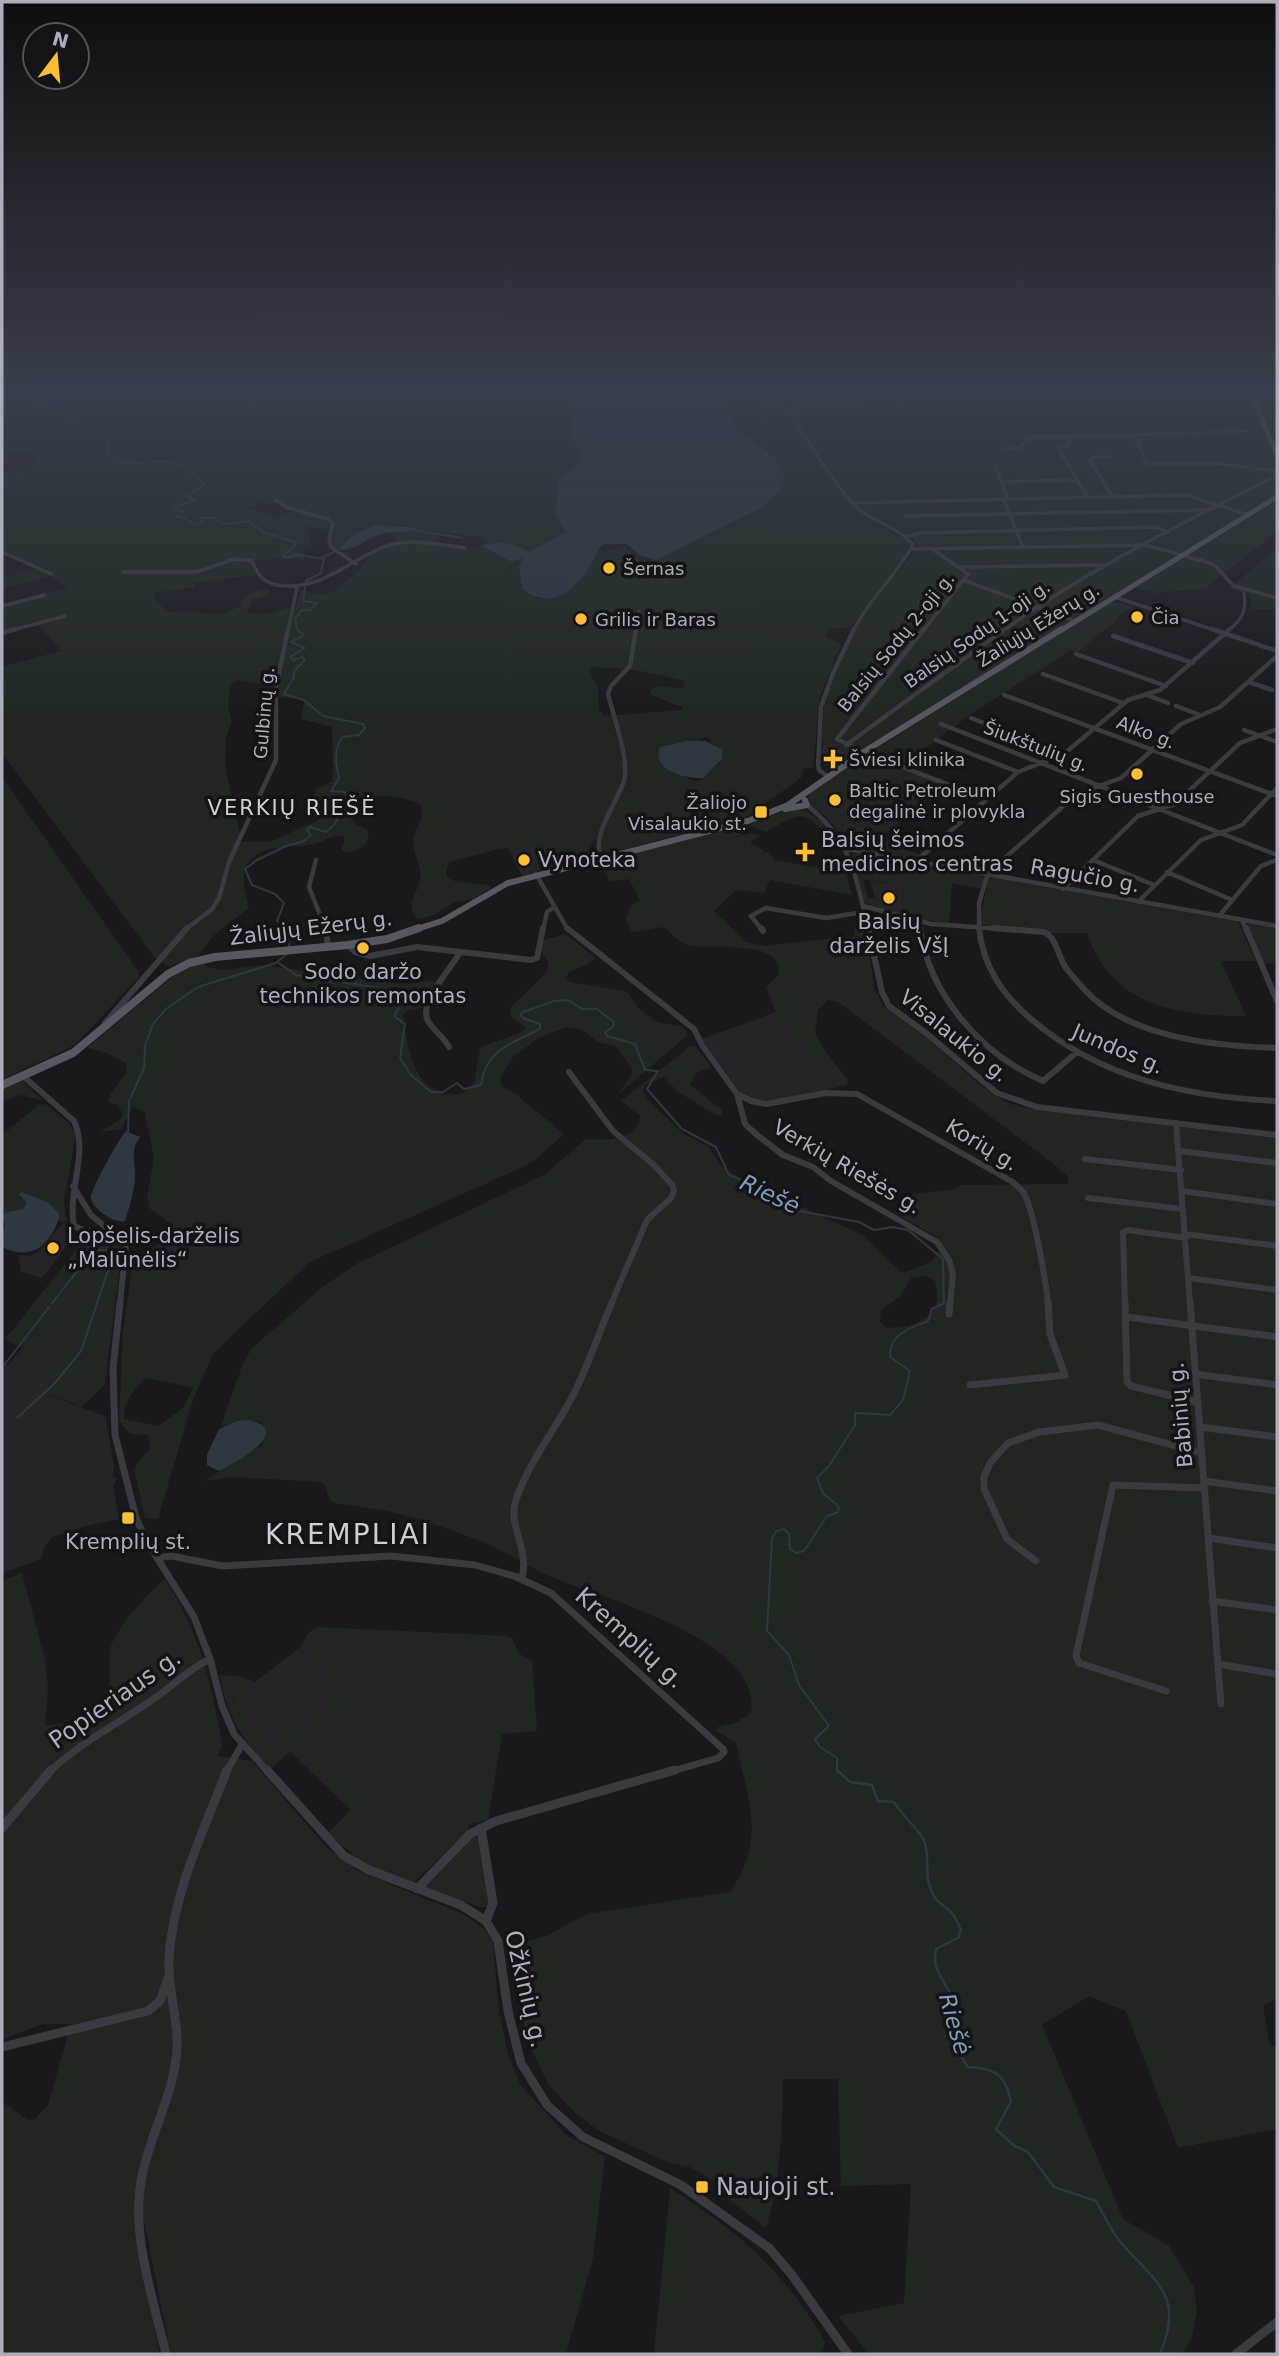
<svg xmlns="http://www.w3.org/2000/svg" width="1279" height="2356" font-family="'DejaVu Sans',sans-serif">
  <rect width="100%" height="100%" fill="#19191c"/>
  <!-- built -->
  <path fill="#252529" d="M859,737L874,744L833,768L819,763L822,744L829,745L833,740Z
    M834,791L866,805L847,818L835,813L825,816L818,811L822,808L821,801Z
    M847,821L883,835L871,844L842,832L841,826Z
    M540,845L554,867L522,876L508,848Z
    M870,881L902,886V916L870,906L868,898L876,899Z
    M776,1012L811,1058L828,1055L848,1080L847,1085L773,1103H764L745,1096L738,1090L702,1039Z
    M65,1221L67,1245L42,1278L21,1272L18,1255L30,1256L39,1251Z
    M2,1363L51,1379L46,1394L105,1416L114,1465L113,1477L117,1479L113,1485L119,1519L81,1527L78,1533L53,1536L44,1547L41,1559L6,1572L2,1579Z
    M299,1648L339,1692L273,1746L232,1700Z"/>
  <!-- green -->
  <path fill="#1f2720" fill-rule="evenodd" d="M2,391H245L278,396L304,391H562L575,408L571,439L583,454L577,466L559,480L555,515L566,532L529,552C520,544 494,540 481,546L512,562L524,558L536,598C565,605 588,574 598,550L604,552L625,547L641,562L627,580C644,581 653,578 656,560L717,529L774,455C762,443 745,439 734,425C722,410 727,404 707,391H1248L1277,465V495L874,744L859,737L846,746L833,740L830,745L822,744C822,728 822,711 826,696C834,670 851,629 867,608C883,586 904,570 918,546L914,540L868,514L864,515L911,543V548L851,627L828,629L825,636L841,644L820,697L813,768H804L801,778L745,818L609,853L601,851V840L592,841L588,856L579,861L554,867L540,845L499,849L449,862L446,873L448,878C463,886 479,881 492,887L473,900L455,902L434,915L419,919C403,909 417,894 420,880C423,867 413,855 413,842C414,827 424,824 421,805C398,794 362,788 352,819L355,824L366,829L369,834L366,844C358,850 349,856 341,849L345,838C331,832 327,842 314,844C292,848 247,843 244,875C242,885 247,898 249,908L214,935L197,956L170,966L154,957L2,753V664L4,666L61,651L37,622L4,631L2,605L68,587L50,576L2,589V578L39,568L2,550V474L19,472L36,461L33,453L2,451ZM267,496L298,510L277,519L244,508ZM377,525L415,527L414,530L400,535L393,533L397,541L369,553C369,566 339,589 327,595L300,590L297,605L266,614L248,613L251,600L260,598L270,591C260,585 249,594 241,601V605C213,625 198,606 169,613L154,598V593L194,587V583L256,575L250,562L253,560L303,558L306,556L301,552L311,540L310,533L304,532L308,526L334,532L331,541L335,549H338L356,533ZM444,532L480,537L485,541L477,549L443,546L434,542L438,534ZM590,667L631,669L686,681L683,688L656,686L650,690L651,695L682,707L681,710L605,716L599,710L598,686L591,677ZM238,680L279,687V697L298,698L304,702L301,719L332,727L333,781L317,789L311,801L324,814L317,821L269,842L236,841L240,834L225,765L226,738L232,721L228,705L231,683ZM705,737L710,738L711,743L722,749L724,758L701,780L694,781L662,764L669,744L699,741Z
    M1277,501V531L1206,588L1157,593L1135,588Z
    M1277,547V609H1252L1249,594L1229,589Z
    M1111,601L1135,606L1117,617L1119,618L1078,652L1071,650L971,714L901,766L946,786L883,835L846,821L841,826L842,832L871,844L863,851L852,846L825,816L835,813L847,818L865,805L834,791L821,801L823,809L818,811L810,806L808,797L815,787Z
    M2,777L138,971L139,977L75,1045L2,1080Z
    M793,808C812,810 831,827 837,845C805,814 808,806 766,832L751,826L750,824Z
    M736,828L748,832L725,840L752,833L760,836L750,843L765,851L758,857L768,851L775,860L846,873L852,895L770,880L764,893L736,890L714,911L746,942L764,946L854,936L857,919L864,917L874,987L883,1005L926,1037L979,1084L1003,1101L1021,1107L1277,1137V1998L1263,2006L1270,2045L1277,2047V2129L1178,2148L1126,2011L1089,1996L1042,2025L1123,2219L1169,2246L1194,2287L1197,2312L1192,2337L1182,2354H869L838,2316L904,2303L911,2184L841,2186L838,2079H783C782,2128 781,2181 766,2228L729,2199L713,2180L690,2167L669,2163L599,2131L575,2113L549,2085L529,2045L520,2010L511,1944L544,1937L587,1914L730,1892C767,1840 748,1800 736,1743L716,1731L718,1727L735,1723L751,1713C764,1639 596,1597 547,1575C527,1566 509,1554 490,1545C462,1534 432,1522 404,1515C382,1509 358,1507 335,1503L330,1501L325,1485L321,1482L231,1477L204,1481L262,1445C266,1435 266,1430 259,1422L236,1421L221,1426L242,1366L251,1349L320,1289L356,1264L544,1175L586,1139C605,1140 638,1142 640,1116L621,1101L690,1046H695L711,1067L695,1074L690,1085L722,1110L721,1115L717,1116L677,1091L664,1077L646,1084L643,1090L648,1100L684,1134L708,1146L721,1166L733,1174L864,1236L902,1273L932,1262L940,1247L935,1236L894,1212L912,1194L951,1190L962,1185L1068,1184V1177L1055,1165L838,1002L828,1000L818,1010L815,1033L828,1055L811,1058L776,1012L766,988C769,982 778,979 779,971C781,940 710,949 691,946C681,944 671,933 664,927L632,932L626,919L632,904L640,901L629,879L610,882L599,861ZM925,1275L935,1281C936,1289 939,1298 936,1305C931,1322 901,1330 886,1327L880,1322L881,1310L900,1296L911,1278Z
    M883,839L920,855L915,859L869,851Z
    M857,853L982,876L985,879L982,889L952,883L949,924L902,916V886L863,879L870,906L864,901L852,855Z
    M993,877L1238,922L1256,961H1221L1246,1016C1180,1016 1112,1008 1087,933H1051L982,925L979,922L989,878Z
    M1246,923L1277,928V963L1263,964Z
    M565,934L595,957C588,968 574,966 566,976L570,982L626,991L639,1009L657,1022L682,1027L688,1035L617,1095L631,1076L632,1068L616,1046L598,1042L581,1029L567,1027L540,1037L513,1057L501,1076V1086L514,1093L564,1134L536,1159L523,1167L310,1262L227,1340L212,1356L192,1402L158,1519L145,1518L134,1468L150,1448L148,1435L130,1434L119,1421L123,1332L134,1256C148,1249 172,1243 173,1225L150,1209L147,1196L154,1158L145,1112L133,1107L121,1129L100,1132L120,1120L123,1114L117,1105L108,1102L110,1094L127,1072L126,1063L107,1053L87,1048L185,966L204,960L207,967L222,970L264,965L390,983L410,984L432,980L437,984L422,1008L406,1011L403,1015C407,1048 416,1103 463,1093L474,1083L480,1049C494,1039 510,1039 524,1030L525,1027L511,1017L510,1008L547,972L548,961L541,953L543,940ZM146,1378L193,1388L184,1407L158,1426L124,1419C123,1403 134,1389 146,1378Z
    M20,1081L23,1082L44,1101L20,1095L2,1102V1088Z
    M46,1104L69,1123L76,1135L64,1201L67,1221H59V1213L27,1203L22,1209L6,1212L2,1216V1135L38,1105Z
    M99,1234L115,1237L122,1242V1250L105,1385L80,1408L74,1403L46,1394L51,1379L8,1365L22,1347L10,1343L6,1338L84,1240Z
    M22,1573L45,1659L48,1687L45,1726C61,1723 84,1723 98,1714C119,1699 103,1662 113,1641C123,1621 148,1593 165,1579C198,1629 213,1686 222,1745L218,1756L252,1761L327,1848L358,1871L463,1914L484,1929L493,1942L499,2011L508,2054L520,2084L566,2135L605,2157L593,2259L566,2354H171L144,2221L136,2222L137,2237L160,2354H2V2102L28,2120L35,2119L48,2105L71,2024H43L2,2039V1581Z
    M318,1627L508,1636L513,1639L518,1653L532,1661L537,1731L502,1734L488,1820L468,1824V1831L413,1883L363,1863L328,1833L351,1810L290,1752L269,1770C241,1737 228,1718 219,1675L239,1676L255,1682L232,1700L273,1746L339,1692L299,1648L309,1632Z
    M473,1835L479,1839L490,1899L487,1907H479L424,1886Z
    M670,2188C741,2234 781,2268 825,2341L822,2354H654Z"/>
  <!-- water -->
  <path fill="#2e3841" d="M562,391H707C724,403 723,409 734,424C749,445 793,455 782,489L760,508L656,560L641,556L627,544H604C597,549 596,556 592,563C575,590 551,613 522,588L519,566L523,558L512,562L481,546C494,540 520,544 529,552L566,532L555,515L559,479L577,466L583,454L571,439L575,408Z
    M377,525L418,528C405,535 398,531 385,533C369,535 355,553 338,549L356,533Z
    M686,741H705L722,749L723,758L703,778C685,779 651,770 660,747Z
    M126,1131L140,1137C130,1150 135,1160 135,1175C135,1189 129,1208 125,1221C117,1222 111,1219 105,1215C99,1211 92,1205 91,1198C90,1191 120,1137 126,1131Z
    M22,1192L47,1202L59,1213V1218C49,1247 31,1261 2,1247L5,1224L3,1216L6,1212L23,1209L27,1203L19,1194Z
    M249,1420C296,1431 233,1464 219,1471L207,1465V1455L219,1429L236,1421Z"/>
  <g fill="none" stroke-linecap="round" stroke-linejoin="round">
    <!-- stream-far1 -->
    <path stroke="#2e3841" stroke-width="2" d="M2,401L15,407L44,400L74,409L65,414L110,442L107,454C139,480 164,438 204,485L187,496L195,500L175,507L174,510L185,511L175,517H183L194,524L202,523V518H213L225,524L249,521L264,533L296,542L294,547L283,555L286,558L297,555L324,559L321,573L306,581L303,601L317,603L310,610H302L295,619L297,630L304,635L291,642L305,648L290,657L294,660L303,657L305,660L294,671V677L284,694L304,700L323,716L363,724L365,728L359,735L342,737C334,751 335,763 339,778L331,791L345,792L347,797L335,824L326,832L310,827L307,830L311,835L304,841L286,846L257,860L245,869L252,885L275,894L284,903L277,921L289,929V947
      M412,530L462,538
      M323,557L334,552
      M288,953L277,962L296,975L404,992L406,995L395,1014V1017L405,1024L400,1058L411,1075L431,1092H443L457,1083L464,1089L481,1085C485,1050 512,1043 540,1029V1024L523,1018L520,1014L523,1012L554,1001L568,1000L582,1009H597L614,1022L613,1027L605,1032L607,1036L635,1044L645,1070L658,1071L647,1089L682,1129L716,1147L729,1175L775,1194L799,1211L859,1222L874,1230L893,1227L908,1230L943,1259L944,1303L932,1309L928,1321C910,1328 889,1334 890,1357L910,1371L903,1400L890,1415L855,1413V1425L829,1466L817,1478L823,1493L839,1507L838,1512L827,1516L804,1551L796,1553L790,1549L789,1534L784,1529L777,1531L772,1538L767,1631L789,1655L799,1685L829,1726L815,1739L820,1747L837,1758V1772
      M128,1133L129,1101L144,1068L145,1045L153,1024L166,1009L198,987L276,963
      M5,1364L49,1307
      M17,1418L55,1383L81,1351L115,1250H94L52,1303"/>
    <!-- stream -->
    <path stroke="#2e3841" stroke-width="2.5" d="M837,1770L850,1782L872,1785L878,1801L894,1802C902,1817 923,1831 926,1847C929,1864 924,1880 934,1896C938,1904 944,1905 950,1911C955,1915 958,1924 961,1930L958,1938L936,1949C931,1973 948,1983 955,2004C961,2026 954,2050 968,2067C995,2068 1006,2075 1011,2102L996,2129L1013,2145L1028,2152L1054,2187L1096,2201C1103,2213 1109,2227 1118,2239C1153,2282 1186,2292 1160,2354"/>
    <!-- minor-far4 -->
    <path stroke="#3a3b41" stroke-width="3.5" d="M769,391L772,402L793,414
      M805,391L815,402
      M836,391L796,410L793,416L796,423C814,448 833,483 854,505C871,522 898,526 913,545C896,576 869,599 853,631
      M891,391L903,407
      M1151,397L1236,391
      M820,402L952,392
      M1135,436L1147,464H1222L1277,471
      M1003,448H1019L1028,437H1068
      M1112,457H1094L1090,460L1112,496
      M996,467L1001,482
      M1087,496L1059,449L1069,444L1068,437L1251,431
      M1003,498L1023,547
      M1008,498L1001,482L1077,480
      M275,500L286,507L328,519L333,524L329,539L331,547L356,564
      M852,503L1186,495L1249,515
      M906,516L1208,510
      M906,536L923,533L1156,527L1168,532
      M913,549L1146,545L1213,564L1234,586L1277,598
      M2,552L51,574
      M960,567L1106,565
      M123,572H196L235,559L252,561C259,579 268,586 287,586C329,587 353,556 390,545C414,538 441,545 465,548
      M963,580L1075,621
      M1115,597L1217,631
      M2,606L44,595
      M9,631L65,616
      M288,631L297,587
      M636,631L639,611
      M923,631L968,574L932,549
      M1003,631C1087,569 1184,523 1277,475
      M1228,631C1242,619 1247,612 1244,593"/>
    <!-- minor-far3 -->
    <path stroke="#3a3b41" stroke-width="4.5" d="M924,629L837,739L861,751L986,799
      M1212,629L1277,651
      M2,633L16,629
      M1113,636L1193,663
      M1076,654L1166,686
      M1043,674L1123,703
      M1249,682L1272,690
      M1004,695L1277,796
      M1147,695L1168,703
      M1176,706L1200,715
      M971,718L1063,754
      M941,724L1277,855
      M1244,730L1277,742
      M936,740L1018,772
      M846,745L1005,629
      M827,776L819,770L818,765L821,707L833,673L854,629
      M807,805C854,843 854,875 869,930
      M847,849L1277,926
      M601,858C591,835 617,803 624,781C630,761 613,715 608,694L611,686L630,666L636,629
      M316,860L309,887L326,930
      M1093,860L1154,885
      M915,862L1018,772L1064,754L1128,700L1160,690L1230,629
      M1167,872L1232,900
      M536,874L568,930
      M1063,889L1138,816L1175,804L1240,743L1277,729
      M1138,902L1201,840L1242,825L1277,788
      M863,906L931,924L1018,930
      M1219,916L1261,866L1277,860
      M1242,920L1246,930
      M919,922L920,930
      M185,930L212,909L219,898L229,862L276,760V688L288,629
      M543,930L547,912L553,908
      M762,930L751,916L766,908L826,918L864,912
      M979,930V903L988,873L1069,801L1083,792L1121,778L1181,724L1220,707L1277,656"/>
    <!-- minor-far2 -->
    <path stroke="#3a3b41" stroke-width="6" d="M326,928L328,947
      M567,928L694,1029L702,1045L737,1094L745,1124L757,1135L783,1155L813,1167L831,1181L937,1242L949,1260L953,1274L950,1304
      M761,928L763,931
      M868,928L882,992L889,1006L926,1033L997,1093L1037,1107L1277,1135
      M920,928C929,995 982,1055 1043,1081L1077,1052
      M979,928C983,967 1003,995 1031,1019C1101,1079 1188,1097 1277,1101
      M993,928L1044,932C1057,938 1058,957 1066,968C1071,975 1078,982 1084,989C1128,1038 1215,1046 1277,1048
      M1246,928L1277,1001
      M348,945L355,952L370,956L417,947L531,960L537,958L543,928
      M105,1023L187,928
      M449,1047C444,1037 434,1031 428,1021C418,1003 450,970 459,954
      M569,1072L613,1131L654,1165L673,1186L674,1191L671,1198L647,1220L611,1304
      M23,1076L74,1121C89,1153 67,1191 74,1226L86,1231L111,1234
      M737,1094L751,1101L766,1104L826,1093L857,1094L1011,1181C1015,1184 1020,1188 1023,1192C1034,1208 1046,1283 1048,1304
      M1176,1123L1190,1304
      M1179,1151L1277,1163
      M1085,1159L1181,1170
      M73,1186L91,1215L126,1244L120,1304
      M1182,1191L1277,1204
      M1088,1198L1183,1209
      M1185,1234L1277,1246
      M1188,1278L1277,1290
      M1125,1304L1123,1232L1128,1230L1186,1238"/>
    <!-- minor-far1 -->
    <path stroke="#3a3b41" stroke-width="7" d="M120,1302L113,1369L115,1435L136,1518L146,1540L194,1617L210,1659L222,1706L234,1734L268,1772
      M1125,1302L1127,1382L1131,1386L1197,1402
      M1190,1302L1221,1704
      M949,1314L950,1302
      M1126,1317L1277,1337
      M1195,1374L1277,1385
      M970,1385L1065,1375L1050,1334L1048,1302
      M1200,1427L1277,1437
      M1204,1481L1277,1491
      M1209,1538L1277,1548
      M157,1558L171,1556L223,1566L391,1556L475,1565L514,1576L551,1593L723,1749L724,1752L718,1758L669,1772
      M1036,1561L1007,1539L984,1489V1477L990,1463L1008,1443L1039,1432L1098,1425L1202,1453
      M522,1578C530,1550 507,1525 516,1500C528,1464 552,1434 570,1401C587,1370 598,1335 612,1302
      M1212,1601L1277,1610
      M1218,1664L1277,1674
      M1166,1691L1079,1663L1076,1656L1113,1485L1205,1488
      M49,1772C80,1743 117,1724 152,1700C172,1687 188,1669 210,1659
      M226,1772L242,1745"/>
    <!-- minor -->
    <path stroke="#3a3b41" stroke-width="9" d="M267,1770L344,1856L369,1870L461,1905L486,1921L498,1941L508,2011L521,2063L547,2105L583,2137L681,2185L769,2248L792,2275L848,2354
      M2,1828L51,1770
      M481,1828L493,1903L486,1921
      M417,1889L470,1834L496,1821L675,1770
      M2,2047L148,2011L160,2001L169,1975
      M166,2354C153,2297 130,2234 142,2176C150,2136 171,2099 176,2059C181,2025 167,1992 169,1958C173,1893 204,1830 227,1770
      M1236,2354L1277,2322"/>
    <!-- major-far2 -->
    <path stroke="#565860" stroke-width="5" d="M1250,391L1277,455
      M1060,631L1277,497"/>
    <!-- major-far1 -->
    <path stroke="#565860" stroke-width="6" d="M785,809L807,805L805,800
      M414,930L442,921L508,883L748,821L788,805L870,748L1062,629"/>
    <!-- major -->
    <path stroke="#565860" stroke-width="8" d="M2,1085L73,1053L168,974L189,963L215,957L348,945L387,939L419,928"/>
  </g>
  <!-- sky -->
  <linearGradient id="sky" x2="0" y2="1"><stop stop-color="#0e0e0f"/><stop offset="0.54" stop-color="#383e4b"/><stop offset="1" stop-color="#383e4b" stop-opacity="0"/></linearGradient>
  <rect width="1279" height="721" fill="url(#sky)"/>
  <!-- markers -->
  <g fill="#fbbf31" stroke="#141417" stroke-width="2.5">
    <circle cx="609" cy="568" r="7"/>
    <circle cx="1137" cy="617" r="7"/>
    <circle cx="581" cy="619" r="7"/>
    <path d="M829.5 748.5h7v7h7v7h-7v7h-7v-7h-7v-7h7z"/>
    <circle cx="1137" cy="774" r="7"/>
    <circle cx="835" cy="800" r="7"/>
    <rect x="754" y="805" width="14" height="14" rx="3.5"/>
    <path d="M801.5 841.5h7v7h7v7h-7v7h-7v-7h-7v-7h7z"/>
    <circle cx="524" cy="860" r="7"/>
    <circle cx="889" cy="898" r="7"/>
    <circle cx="363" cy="948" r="7"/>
    <circle cx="53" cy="1248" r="7"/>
    <rect x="121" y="1511" width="14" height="14" rx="3.5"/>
    <rect x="695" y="2180" width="14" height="14" rx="3.5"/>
  </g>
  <g text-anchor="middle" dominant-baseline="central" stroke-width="7" stroke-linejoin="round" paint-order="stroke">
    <!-- far-poi labels -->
    <g font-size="18" fill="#abafbc" stroke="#141417" text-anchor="start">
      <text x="623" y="568">Šernas</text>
      <text x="1151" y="617">Čia</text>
      <text x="595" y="619">Grilis ir Baras</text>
      <text x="849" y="759">Šviesi klinika</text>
      <text x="849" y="790">Baltic Petroleum<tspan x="849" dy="21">degalinė ir plovykla</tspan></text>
      <text x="1137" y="796" text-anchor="middle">Sigis Guesthouse</text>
      <text x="747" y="802" text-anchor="end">Žaliojo<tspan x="747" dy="21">Visalaukio st.</tspan></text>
    </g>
    <!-- far-street labels -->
    <g font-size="18" fill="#abafbc" stroke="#141417">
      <text transform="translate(1038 625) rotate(-32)">Žaliųjų Ežerų g.</text>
      <text transform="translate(977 634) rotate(-35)">Balsių Sodų 1-oji g.</text>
      <text transform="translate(896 642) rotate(-51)">Balsių Sodų 2-oji g.</text>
      <text transform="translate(264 713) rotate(-85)">Gulbinų g.</text>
      <text transform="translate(1146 732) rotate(21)">Alko g.</text>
      <text transform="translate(1036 746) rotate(21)">Šiukštulių g.</text>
    </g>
    <!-- far-quarter labels -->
    <g font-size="21" letter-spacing="2" fill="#cccfd7" stroke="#141417">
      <text x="292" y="808">VERKIŲ RIEŠĖ</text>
    </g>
    <!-- poi labels -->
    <g font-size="21" fill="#abafbc" stroke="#141417" text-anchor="start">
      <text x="821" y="840">Balsių šeimos<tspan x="821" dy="24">medicinos centras</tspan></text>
      <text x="538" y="860">Vynoteka</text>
      <text x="889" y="922" text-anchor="middle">Balsių<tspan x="889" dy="24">darželis VšĮ</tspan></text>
      <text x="363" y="972" text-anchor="middle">Sodo daržo<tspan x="363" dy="24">technikos remontas</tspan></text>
      <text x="67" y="1236">Lopšelis-darželis<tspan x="67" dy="24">„Malūnėlis“</tspan></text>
      <text x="128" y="1542" text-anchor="middle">Kremplių st.</text>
    </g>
    <!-- street labels -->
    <g font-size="21" fill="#abafbc" stroke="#141417">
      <text transform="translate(1085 876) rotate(10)">Ragučio g.</text>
      <text transform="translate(311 928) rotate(-7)">Žaliųjų Ežerų g.</text>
      <text transform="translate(954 1036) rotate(39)">Visalaukio g.</text>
      <text transform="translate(1118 1049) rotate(23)">Jundos g.</text>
      <text transform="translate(982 1145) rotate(31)">Korių g.</text>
      <text transform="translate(847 1167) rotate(30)">Verkių Riešės g.</text>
      <text transform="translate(1181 1415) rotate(-95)">Babinių g.</text>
    </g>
    <!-- water labels -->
    <g font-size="23" font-style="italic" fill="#819cb8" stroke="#141417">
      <text transform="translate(770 1194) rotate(25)">Riešė</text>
      <text transform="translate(955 2024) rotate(74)">Riešė</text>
    </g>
    <!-- near-street labels -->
    <g font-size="24" fill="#abafbc" stroke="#141417">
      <text transform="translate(630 1638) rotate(42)">Kremplių g.</text>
      <text transform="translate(115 1699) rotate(-35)">Popieriaus g.</text>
      <text transform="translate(526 1989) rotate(77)">Ožkinių g.</text>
    </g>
    <!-- near-poi labels -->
    <g font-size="24" fill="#abafbc" stroke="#141417" text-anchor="start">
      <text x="716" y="2187">Naujoji st.</text>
    </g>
    <!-- near-quarter labels -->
    <g font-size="28" letter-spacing="2" fill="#cccfd7" stroke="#141417">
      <text x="348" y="1534">KREMPLIAI</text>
    </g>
  </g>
  <!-- border -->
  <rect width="1279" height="2356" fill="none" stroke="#abafbc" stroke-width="7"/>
  <!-- north arrow -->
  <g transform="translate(56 56) rotate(16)"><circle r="33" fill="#141417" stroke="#505259" stroke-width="2"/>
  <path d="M0-5L12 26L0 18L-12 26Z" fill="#fbbf31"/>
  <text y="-10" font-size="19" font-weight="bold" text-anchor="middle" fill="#abafbc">N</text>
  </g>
</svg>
